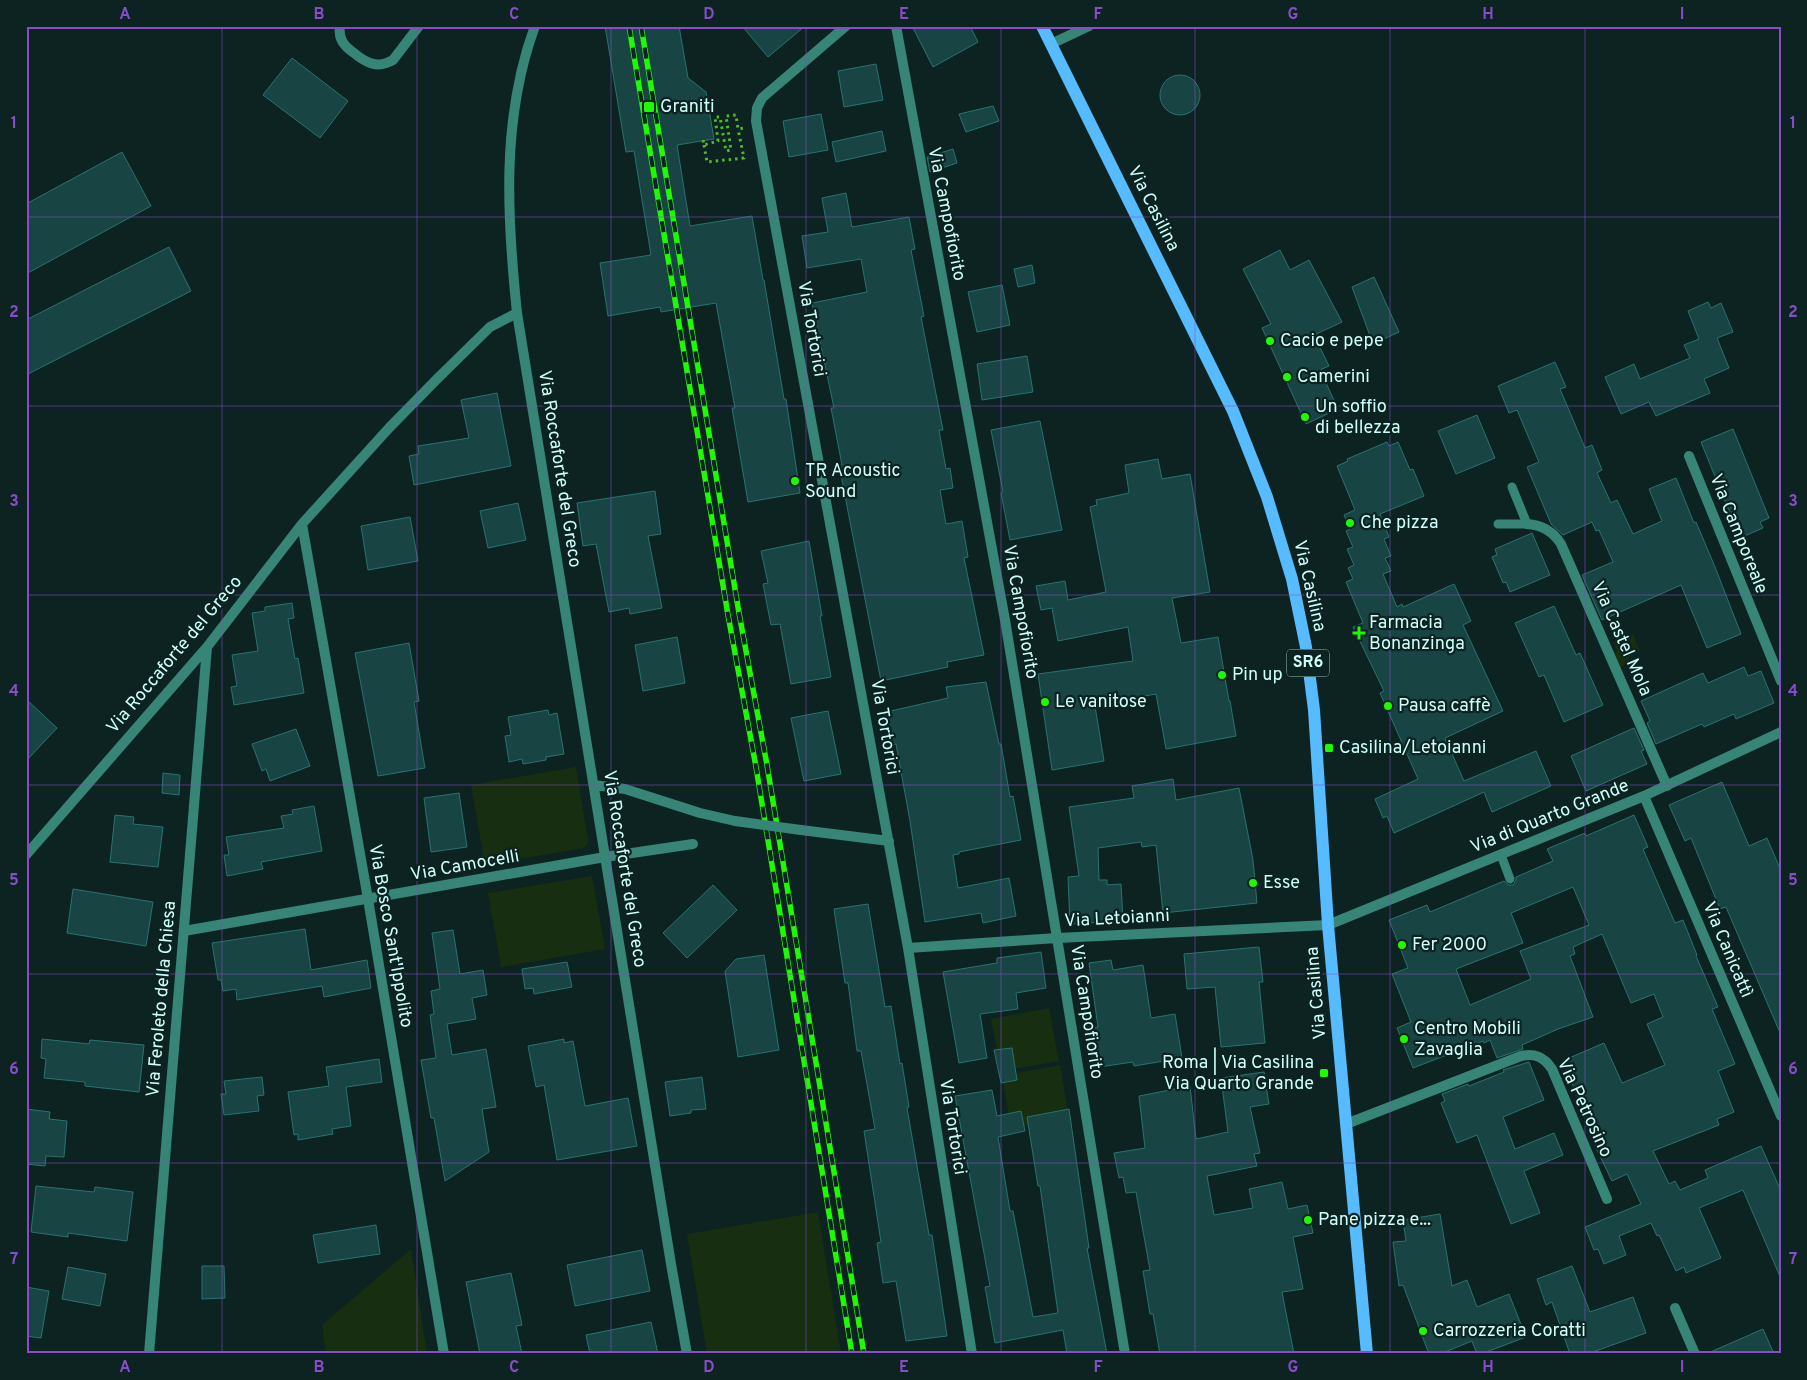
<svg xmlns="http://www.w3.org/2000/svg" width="1807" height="1380" font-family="Overpass,sans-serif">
  <rect width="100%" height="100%" fill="#0d2322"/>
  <!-- grass -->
  <path fill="#172e10" d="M1633,634L1640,651C1625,657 1629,664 1619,669L1613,655L1617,651L1613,642Z
    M576,767L588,840L587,845L583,848L485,865L471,785Z
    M592,876L605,949L501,967L488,893Z
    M1049,1008L1059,1061L1001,1071L991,1019Z
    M1060,1065L1069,1118L1011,1128L1002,1076Z
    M818,1212L841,1354H707L687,1234Z
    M411,1249L427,1354H326L322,1325Z"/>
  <!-- building -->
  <path fill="#184544" stroke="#297270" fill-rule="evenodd" d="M605,26H679L688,78L706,92L714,139L677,145L690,226L752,216L763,280H764L784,399H786L800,493L748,502L732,408H735L716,303L661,312L660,307L608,316L600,263L651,255L634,151L626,152Z
    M742,26H805L768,57Z
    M912,26H970L978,42L933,67Z
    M292,58L348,101L320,138L263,95Z
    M876,64L883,100L844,107L838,71Z
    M1160 95a20 20 0 1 1 40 0a20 20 0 1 1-40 0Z
    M993,106L999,121L966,132L959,114Z
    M821,114L828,150L789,157L783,121Z
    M882,131L886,151L836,162L832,142Z
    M953,149L957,163L930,172L927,157Z
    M122,152L151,206L26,274V204Z
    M846,193L852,227L909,217L915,249L911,250L924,316L921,317L943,430H939L946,469L950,468L953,488L940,490L946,524L962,521L968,557L964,558L984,655L947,662L948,667L881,681L839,465H842L831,408H834L812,303L867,292L861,259L807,268L802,236L828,232L822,198Z
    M169,247L191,291L26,375V320Z
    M1280,250L1290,270L1309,260L1342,322L1314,335L1329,366L1320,370L1338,409L1306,424L1262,328L1271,324L1243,269Z
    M1032,265L1035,283L1018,287L1014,269Z
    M1374,277L1399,332L1373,344L1352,287Z
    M1002,285L1010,325L977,332L968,292Z
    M1708,302L1711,308L1721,303L1733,332L1717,338L1729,368L1704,379L1710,393L1656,416L1649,402L1621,414L1605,377L1634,364L1640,379L1690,358L1684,345L1699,339L1688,311Z
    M1027,356L1033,392L982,400L977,364Z
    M1555,362L1566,387L1560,389L1585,448L1592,445L1602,470L1597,473L1611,503L1617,500L1633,534L1662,521L1649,489L1676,478L1694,523L1696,522L1715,567L1741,634L1707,648L1681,585L1602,620L1582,575L1613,562L1599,530L1596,531L1592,522L1563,535L1551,524L1527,467L1539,462L1517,410L1509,413L1498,386Z
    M497,393L511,466L414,485L409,456L419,454L418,446L469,438L461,400Z
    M1477,415L1495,458L1456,474L1438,431Z
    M1040,421L1062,530L1010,540L1001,493L1003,492L991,430Z
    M1733,429L1769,518L1760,522L1763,528L1740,538L1701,442Z
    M1387,442L1389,446L1398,442L1410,470L1413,469L1424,496L1380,514L1389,537L1384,539L1391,556L1385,558L1391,571L1383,574L1397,607L1402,604L1403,607L1454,584L1471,621L1463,625L1503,711L1445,738L1464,781L1536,751L1551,786L1492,812L1484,792L1394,833L1387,816L1383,818L1375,799L1418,779L1380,693L1384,691L1353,627L1363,623L1346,582L1353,579L1348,568L1354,565L1347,549L1353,547L1346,531L1350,529L1344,515L1355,510L1337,466L1348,461L1347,459Z
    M1158,459L1162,479L1190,474L1210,592L1172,598L1181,643L1218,637L1229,701H1230L1236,736L1166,749L1156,694L1122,700V702L1095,706L1104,761L1052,770L1038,674L1133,661L1128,627L1058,641L1052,608L1041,610L1036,586L1065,581L1068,600L1106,592L1090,507L1097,505L1096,500L1129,493L1125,465Z
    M655,491L661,534L648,536L662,608L630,614L629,608L609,612L596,544L583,546L577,503Z
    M518,503L526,540L488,548L480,511Z
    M410,517L418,561L368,570L361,526Z
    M1532,533L1550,575L1510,592L1506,582L1503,583L1492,557L1497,555L1495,549Z
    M809,541L822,616H820L831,677L791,684L780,624L771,625L763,584L768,583L761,551Z
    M292,603L294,618L288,619L295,659L298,658L304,693L234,705L231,687L237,686L232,655L258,651L252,613L265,611V607Z
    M1554,606L1576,655L1580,653L1603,705L1564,722L1544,675L1539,677L1515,623Z
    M677,637L685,683L643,691L635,645Z
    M409,643L419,701L414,702L425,768L378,776L355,653Z
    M1744,667L1748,676L1761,671L1774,703L1736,719L1734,714L1704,727L1702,724L1656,744L1647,723L1650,721L1641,701L1703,673L1708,683Z
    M986,682L999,744H1001L1010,797L1013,796L1021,840L959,852V854L953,855L958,888L1009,878L1016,916L983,923L981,913L925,922L910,821L896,744L893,745L886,712L948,698L946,687Z
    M26,699L57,728L26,761Z
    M548,710L549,715L557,713L564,754L546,757V760L523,764L522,759L509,762L505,736L511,735L508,717Z
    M828,711L841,774L804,781L791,718Z
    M1634,728L1644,750L1641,751L1647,764L1586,791L1571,756Z
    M296,729L310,766L270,781L266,769L262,771L252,744Z
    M163,773L180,775L179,795L162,793Z
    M1173,779L1176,800L1239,788L1253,860L1257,903L1163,913L1156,845L1142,847L1141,842L1098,848L1099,880H1107V885L1121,884L1123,921L1070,924L1068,877L1079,876L1069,807L1134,798L1132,786Z
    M1722,782L1749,846L1767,838L1781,871V1035L1726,907L1720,909L1691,838L1685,841L1669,805Z
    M459,793L467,847L431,852L424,798Z
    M314,806L322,851L261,862L263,869L227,876L224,855H229L226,837L284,828L281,816L293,814L292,810Z
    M115,815L134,817L133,824L163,827L158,867L110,862Z
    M1634,815L1648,847L1643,849L1675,923L1683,920L1697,955L1696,956L1718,1007L1712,1009L1735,1064L1718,1071L1734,1112L1717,1119L1719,1125L1653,1151L1669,1184L1675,1181L1680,1190L1708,1178L1705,1170L1761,1146L1781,1191V1279L1743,1190L1699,1208L1721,1258L1686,1273L1684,1267L1676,1271L1659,1235L1657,1236L1651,1223L1619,1236L1626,1255L1604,1264L1598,1249L1594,1250L1585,1227L1641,1204L1627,1174L1612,1181L1595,1146L1599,1145L1562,1061L1604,1043L1622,1083L1665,1065L1647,1024L1663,1017L1654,994L1631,1003L1602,934L1573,947L1575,954L1570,956L1593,1017L1558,1029L1522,1045L1523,1049L1497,1058L1490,1040L1484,1043L1483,1041L1413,1068L1397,1028L1411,1022L1392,974L1408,968L1389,920L1427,905L1430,912L1504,881L1509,885H1513L1516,880V877L1553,861L1547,849L1585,833L1586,836ZM1573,887L1589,925L1520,951L1531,979L1470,1005L1456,969L1523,943L1511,913Z
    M713,885L737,910L687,958L663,933Z
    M73,889L153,902L146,946L67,933Z
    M868,904L885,1007L891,1006L900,1064L902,1063L909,1107L907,1108L929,1235H932L947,1336L906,1341L896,1281L883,1283L877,1243L881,1242L864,1131L875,1129L861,1051H857L848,983H845L834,909Z
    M305,929L311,970L367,960L371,988L324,997L322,986L237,1000L236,989L223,991L221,980H218L212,943Z
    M453,930L460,974L483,970L487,995L472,998L476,1019L447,1024L452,1055L486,1049L496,1107L482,1109L489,1152L445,1181L434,1118H431L421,1060L436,1058L430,1015L434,1014L431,991L440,989L432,933Z
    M1259,947L1263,982H1259L1265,1043L1221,1047L1215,987L1187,989L1184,954Z
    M1041,952L1046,988L1016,993L1018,1009L980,1014L987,1058L959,1063L943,972L997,963V958Z
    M764,955L779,1050L738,1057L725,971L736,959Z
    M1111,960L1113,970L1143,965L1151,1018L1175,1014L1182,1058L1134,1066L1133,1062L1099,1067L1093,1028L1098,1027L1089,963Z
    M567,962L572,987L534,994L533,988L525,989L522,969Z
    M42,1039L89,1044L90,1040L144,1045L139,1092L85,1086V1082L44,1078L46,1059L41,1058Z
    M564,1039V1043L573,1041L585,1106L628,1098L637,1146L557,1160L544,1085L536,1087L528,1046Z
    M1012,1048L1017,1080L1001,1083L994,1050Z
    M379,1059L382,1082L346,1087L351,1126L332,1129L333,1134L298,1140V1134L294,1135L288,1092L329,1086L326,1067Z
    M1529,1062L1544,1100L1503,1117L1515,1149L1554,1133L1563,1155L1524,1171L1540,1213L1511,1224L1477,1135L1457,1143L1441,1103L1445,1101L1442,1094L1468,1084L1469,1086L1504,1072L1503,1070Z
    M1264,1072L1269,1104L1250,1107L1260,1153L1254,1154L1257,1166L1207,1176L1214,1215L1253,1208L1249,1189L1282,1182L1288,1209L1307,1205L1313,1233L1293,1237L1303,1289L1282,1292L1294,1354H1160L1153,1314H1150L1143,1271L1150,1270L1136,1192L1126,1193L1123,1177L1119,1178L1114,1153L1145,1148L1139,1096L1190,1086L1196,1139L1228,1132L1221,1078Z
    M262,1077L264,1095L257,1096L259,1111L224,1115L221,1094H226L224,1081Z
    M702,1077L706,1109L691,1110V1113L670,1116L665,1082Z
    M992,1090L997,1116L1021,1111L1025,1131L998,1137L1010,1211H1013L1033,1317L1058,1313L1040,1186H1038L1027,1117L1069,1109L1089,1248H1087L1107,1354H1067L1063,1330L995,1343L985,1287L990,1286L955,1096Z
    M26,1109L50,1112L49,1119L67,1121L64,1157L46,1156L45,1166L26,1164Z
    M36,1186L94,1192L95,1187L133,1192L127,1241L68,1233V1237L31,1232Z
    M1440,1214L1452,1286L1467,1280L1477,1307L1509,1294L1526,1337L1481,1354H1477L1472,1341L1440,1354H1429L1403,1285L1399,1286L1393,1242L1406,1241L1403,1220Z
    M376,1225L380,1254L318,1263L313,1235Z
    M642,1250L650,1291L575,1306L567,1265Z
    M202,1266H224L225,1298L202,1299Z
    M1572,1266L1590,1312L1633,1297L1646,1333L1587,1354H1570L1552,1302L1546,1305L1537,1279Z
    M68,1267L106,1274L100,1306L62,1299Z
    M511,1273L522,1325L516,1326L522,1354H480L466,1282Z
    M26,1287L49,1291L41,1338L26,1336Z
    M651,1322L658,1354H590L586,1335Z
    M1763,1329L1774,1354H1706Z"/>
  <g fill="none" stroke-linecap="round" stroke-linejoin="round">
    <!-- path -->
    <path stroke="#51b929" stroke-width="3" stroke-dasharray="2.5 4" stroke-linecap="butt" d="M703,140L704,145L718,141L715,117H720L726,151L731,150L726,116L736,115L738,129L744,128
      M704,145L707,162L744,158L738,129"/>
    <!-- service -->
    <path stroke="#368576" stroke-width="9" d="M1498,524H1527L1512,487
      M1501,855L1510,879"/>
    <!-- minor -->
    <path stroke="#368576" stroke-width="10" d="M340,26C338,39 344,46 354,53C366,63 378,69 393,60L419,26
      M535,26C501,118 507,217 517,313L671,1264L687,1354
      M846,26L762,98L757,108L756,121L908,948L972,1354
      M896,26L1005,620L1125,1354
      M1051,44L1089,26
      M1689,456L1781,681
      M302,524L368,899L444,1354
      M1527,524C1542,525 1553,531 1561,544L1667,786
      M594,785L625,789L700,813L735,821
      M1644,796L1781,1116
      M801,830L889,841
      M26,855L207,647L302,524L389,428L437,379L490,327L517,313
      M184,931L605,857L693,844
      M908,948L1057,938L1328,925L1644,796L1781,732
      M1346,1124L1521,1056C1535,1053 1544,1057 1552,1069L1607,1199
      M1675,1308L1695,1354
      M149,1354L207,647"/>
    <!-- primary -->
    <path stroke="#56bbff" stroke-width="12" d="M1042,26L1233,411L1267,497L1292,579L1306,647L1314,710L1328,925L1367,1354"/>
    <!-- rail casing -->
    <g stroke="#1ffa00" stroke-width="5.5">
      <path id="rail" d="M629,26L728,615L756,767L852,1354
        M641,26L739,613L767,765L864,1354"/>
    </g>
    <!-- rail -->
    <use href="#rail" stroke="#0d2322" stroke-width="4" stroke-dasharray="11" stroke-linecap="butt"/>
    <!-- minor-bridge -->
    <path stroke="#368576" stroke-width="10" d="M735,821L801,830"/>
  </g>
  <!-- grid -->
  <path fill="none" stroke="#884cc8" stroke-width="1" stroke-opacity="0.55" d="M222,26V1354M417,26V1354M611,26V1354M806,26V1354M1001,26V1354M1195,26V1354M1390,26V1354M1585,26V1354M26,217H1781M26,406H1781M26,595H1781M26,785H1781M26,974H1781M26,1163H1781"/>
  <!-- markers -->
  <g fill="#1ffa00" stroke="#0d2322" stroke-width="2">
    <rect x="643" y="101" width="12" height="12" rx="2.5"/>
    <circle cx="1270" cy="341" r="5"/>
    <circle cx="1287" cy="377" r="5"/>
    <circle cx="1305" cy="417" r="5"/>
    <circle cx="795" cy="481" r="5"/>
    <circle cx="1350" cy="523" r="5"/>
    <path d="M1356.5 625.5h5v5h5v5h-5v5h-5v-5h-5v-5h5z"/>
    <circle cx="1222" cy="675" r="5"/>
    <circle cx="1045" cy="702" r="5"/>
    <circle cx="1388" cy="706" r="5"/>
    <rect x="1324" y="743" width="10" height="10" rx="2.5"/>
    <circle cx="1253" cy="883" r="5"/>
    <circle cx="1402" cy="945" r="5"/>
    <circle cx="1404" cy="1039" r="5"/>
    <rect x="1319" y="1068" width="10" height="10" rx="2.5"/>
    <circle cx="1308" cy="1220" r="5"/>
    <circle cx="1423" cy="1331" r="5"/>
  </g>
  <g text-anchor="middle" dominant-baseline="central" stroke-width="4.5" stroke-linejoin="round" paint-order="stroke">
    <!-- shield labels -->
    <rect fill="#0d2322" stroke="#95bdb9" stroke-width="1" x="1287" y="649.5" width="42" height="27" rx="4"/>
    <g font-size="16" font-weight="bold" fill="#cffffa">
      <text x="1308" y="663">SR6</text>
    </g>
    <!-- poi labels -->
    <g font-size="18" fill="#cffffa" stroke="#0d2322" text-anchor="start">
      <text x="660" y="107">Graniti</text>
      <text x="1280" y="341">Cacio e pepe</text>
      <text x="1297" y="377">Camerini</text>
      <text x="1315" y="407">Un soffio<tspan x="1315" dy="21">di bellezza</tspan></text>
      <text x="805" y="471">TR Acoustic<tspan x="805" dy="21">Sound</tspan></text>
      <text x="1360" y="523">Che pizza</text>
      <text x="1369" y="623">Farmacia<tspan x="1369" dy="21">Bonanzinga</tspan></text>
      <text x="1232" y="675">Pin up</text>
      <text x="1055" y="702">Le vanitose</text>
      <text x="1398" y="706">Pausa caffè</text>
      <text x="1339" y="748">Casilina/Letoianni</text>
      <text x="1263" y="883">Esse</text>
      <text x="1412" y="945">Fer 2000</text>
      <text x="1414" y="1029">Centro Mobili<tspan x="1414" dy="21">Zavaglia</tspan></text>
      <text x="1314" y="1063" text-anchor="end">Roma | Via Casilina<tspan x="1314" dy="21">Via Quarto Grande</tspan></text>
      <text x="1318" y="1220">Pane pizza e...</text>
      <text x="1433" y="1331">Carrozzeria Coratti</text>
    </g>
    <!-- street labels -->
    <g font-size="18" fill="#cffffa" stroke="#0d2322">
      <text transform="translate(1153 209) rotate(63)">Via Casilina</text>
      <text transform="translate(946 214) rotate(79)">Via Campofiorito</text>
      <text transform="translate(811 329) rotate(80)">Via Tortorici</text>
      <text transform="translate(559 469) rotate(81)">Via Roccaforte del Greco</text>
      <text transform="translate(1738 534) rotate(68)">Via Camporeale</text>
      <text transform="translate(1309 586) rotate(77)">Via Casilina</text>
      <text transform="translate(1020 612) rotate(80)">Via Campofiorito</text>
      <text transform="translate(1621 639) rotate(66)">Via Castel Mola</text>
      <text transform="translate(175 655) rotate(-50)">Via Roccaforte del Greco</text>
      <text transform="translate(884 727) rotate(80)">Via Tortorici</text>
      <text transform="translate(1550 817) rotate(-22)">Via di Quarto Grande</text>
      <text transform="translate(465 866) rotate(-10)">Via Camocelli</text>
      <text transform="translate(624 869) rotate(81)">Via Roccaforte del Greco</text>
      <text transform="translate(1117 919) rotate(-3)">Via Letoianni</text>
      <text transform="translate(390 936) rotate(80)">Via Bosco Sant'Ippolito</text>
      <text transform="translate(1727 950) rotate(67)">Via Canicattì</text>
      <text transform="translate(1317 993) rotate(-95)">Via Casilina</text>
      <text transform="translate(162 999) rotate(-85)">Via Feroleto della Chiesa</text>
      <text transform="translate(1086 1012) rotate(81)">Via Campofiorito</text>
      <text transform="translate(1584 1108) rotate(65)">Via Petrosino</text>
      <text transform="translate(952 1127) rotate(81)">Via Tortorici</text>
    </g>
  </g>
  <!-- border -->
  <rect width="1807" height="1380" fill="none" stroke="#0d2322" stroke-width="55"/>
  <rect x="28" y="28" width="1752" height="1324" fill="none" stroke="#884cc8" stroke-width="2"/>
  <g font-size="16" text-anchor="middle" font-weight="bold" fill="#884cc8">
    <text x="125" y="19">A</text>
    <text x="319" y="19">B</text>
    <text x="514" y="19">C</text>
    <text x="709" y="19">D</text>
    <text x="904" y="19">E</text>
    <text x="1098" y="19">F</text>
    <text x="1293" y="19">G</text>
    <text x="1488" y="19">H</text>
    <text x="1682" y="19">I</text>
    <text x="14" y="128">1</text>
    <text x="1793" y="128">1</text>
    <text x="14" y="317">2</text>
    <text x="1793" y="317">2</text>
    <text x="14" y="506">3</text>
    <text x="1793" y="506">3</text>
    <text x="14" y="696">4</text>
    <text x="1793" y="696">4</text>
    <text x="14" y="885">5</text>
    <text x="1793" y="885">5</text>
    <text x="14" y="1074">6</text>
    <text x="1793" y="1074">6</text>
    <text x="14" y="1264">7</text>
    <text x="1793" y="1264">7</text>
    <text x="125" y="1372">A</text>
    <text x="319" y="1372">B</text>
    <text x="514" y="1372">C</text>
    <text x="709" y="1372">D</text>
    <text x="904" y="1372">E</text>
    <text x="1098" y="1372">F</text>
    <text x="1293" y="1372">G</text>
    <text x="1488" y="1372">H</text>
    <text x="1682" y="1372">I</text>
  </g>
</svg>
